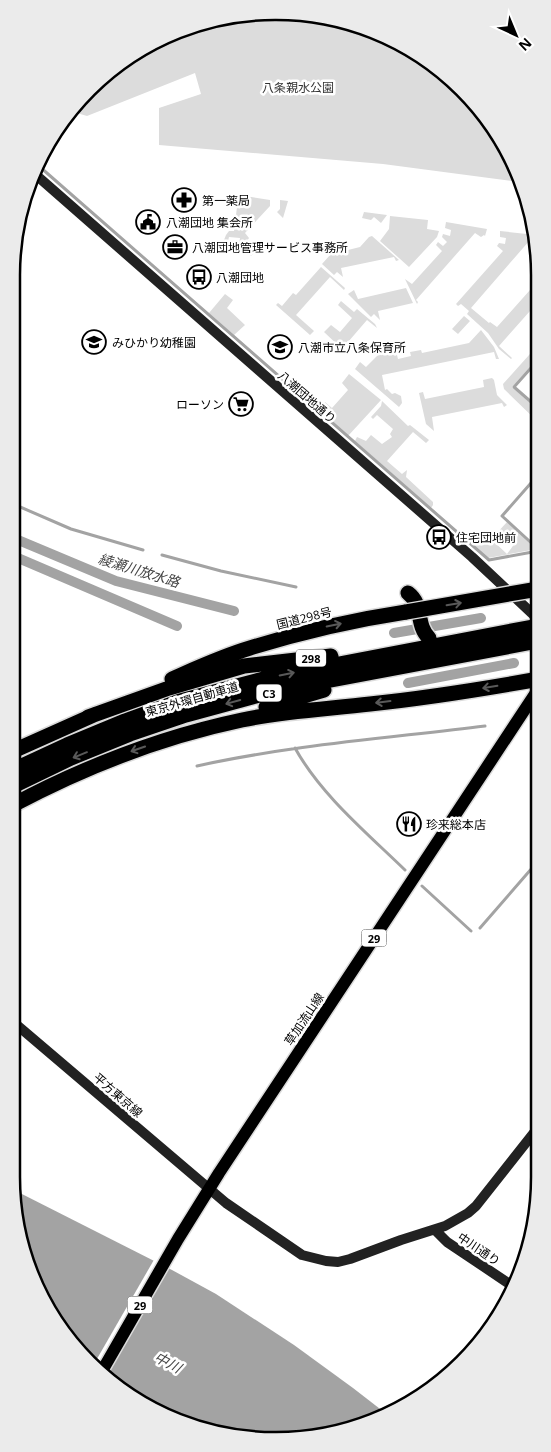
<svg xmlns="http://www.w3.org/2000/svg" width="551" height="1452" font-family="'Open Sans','Noto Sans JP',sans-serif">
  <rect width="100%" height="100%" fill="#fff"/>
  <!-- green -->
  <path fill="#dcdcdc" d="M241,13L307,18L363,28L408,47L474,101L513,159L520,182L383,164L159,145V108L201,94L195,73L87,116L70,111L144,47Z
    M233,194L270,200V206L245,233L249,238L247,241L254,247L256,244L259,247L251,256L239,245L240,238L229,237L228,241L224,240L226,235L229,231H234L238,199L232,198Z
    M280,200L288,201L283,218L277,212L280,209Z
    M364,212L387,215L381,223L374,217L371,220L362,218Z
    M390,216L428,220L427,229L439,231L437,237L409,267L380,241L389,229Z
    M446,222L487,229L485,236L484,235L481,237L475,233L416,300L418,302L417,304L405,279L412,284L442,251L436,245L438,242L443,246L447,242L442,237L443,234L450,236L451,230L445,228Z
    M500,231L536,235L537,246L530,240L471,308L489,323L490,322L497,327L538,281V302L499,346L512,358L511,359L499,349L488,333L467,314L469,311L461,304L458,306L456,304L503,251L497,246L499,243L505,244L506,238L500,237Z
    M372,236L399,260L396,261L394,257L341,268L343,277L337,272L334,275L322,264L338,246L344,251L360,247L369,237Z
    M321,267L345,288L344,290L330,277L296,315L314,331L310,335L276,305L278,303L282,306L293,293L296,295Z
    M406,288L413,303L378,311L380,320L374,314L371,317L348,294L354,290L358,299Z
    M225,294L233,300L227,308L245,325L234,335L209,313Z
    M341,301L354,312L357,309L375,324L377,328L367,320L342,349L324,332L331,325L340,332L352,318L338,305Z
    M464,316L470,321L458,334L452,329Z
    M481,330L494,347L499,359H496L494,352L382,375L385,390L387,389L392,394L395,393L401,396L402,403L399,407L355,369L360,362L366,367L391,342L395,341L394,343L398,359L411,356L410,352L421,350L422,353L469,343Z
    M538,345V358L512,387L538,410V422L504,389L503,384Z
    M349,374L381,400L348,436L320,410L325,402L332,408L348,390L342,383Z
    M492,378L494,380L497,395L507,405L504,407L502,403L432,417L434,431L426,424L419,393L423,392L425,399L484,387L483,380Z
    M382,401L408,426L410,425L429,440L426,443L413,432L387,461L402,474L407,470L406,477L433,502V505L431,508L355,441L357,437L366,441L371,435L382,444L392,437L390,434L393,429L377,415L373,419L371,417L381,406Z
    M507,522L537,549L488,558L473,545L482,537H489L507,554L515,543L502,531L497,536L496,534Z"/>
  <!-- water -->
  <path fill="#a3a3a3" d="M14,1190L172,1270L216,1294L294,1345L353,1388L384,1412L327,1436L241,1438L144,1405L77,1351L25,1262Z"/>
  <!-- pier -->
  <path fill="#fff" d="M155,1258L158,1260L96,1367L94,1364Z"/>
  <g fill="none" stroke-linecap="round" stroke-linejoin="round">
    <!-- stream -->
    <path stroke="#a3a3a3" stroke-width="3" d="M40,167L489,560L538,551
      M538,360L514,387L538,408
      M538,475L502,516L538,549
      M11,503L71,529L143,550
      M162,555L221,571L296,587
      M538,716H539
      M295,748C321,795 367,833 405,870
      M197,766C292,745 389,738 485,726
      M422,886L471,931
      M480,928L539,860"/>
    <!-- canal -->
    <path stroke="#a3a3a3" stroke-width="10" d="M11,537L116,581L234,611
      M11,555L177,626
      M394,633L481,618
      M408,683L514,663"/>
    <!-- primary casing -->
    <g stroke="#dbdbdb" stroke-width="15">
      <path id="primary" d="M102,1371L178,1239L219,1173L539,688"/>
    </g>
    <!-- highway casing -->
    <g stroke="#dbdbdb" stroke-width="18">
      <path id="highway" d="M408,593C424,605 415,624 429,638
        M172,679C197,668 223,656 250,648C301,632 353,620 406,612
        M266,707L324,690
        M88,717L169,688L244,666L331,656
        M11,752L96,714
        M11,771L67,745L125,721L180,701L271,677L538,626
        M11,787L71,758L130,734L186,715L278,690L538,641
        M11,806C84,767 161,737 242,720C284,711 327,709 370,704C426,698 483,689 539,679"/>
    </g>
    <!-- secondary -->
    <path stroke="#222" stroke-width="10" d="M36,175L472,557L538,619
      M11,1020L226,1203L302,1255L326,1261L338,1262L350,1259L401,1240L445,1226L468,1213L476,1206L540,1125
      M435,1230L447,1242L511,1285"/>
    <!-- primary -->
    <use href="#primary" stroke="#000" stroke-width="12"/>
    <!-- highway -->
    <use href="#highway" stroke="#000" stroke-width="15"/>
    <!-- highway-bridge casing -->
    <g stroke="#dbdbdb" stroke-width="18" stroke-linecap="butt">
      <path id="highway-bridge" d="M406,612L538,589"/>
    </g>
    <!-- highway-bridge -->
    <use href="#highway-bridge" stroke="#000" stroke-width="15"/>
  </g>
  <!-- one-way arrows -->
  <defs><path id="oneway-shaft" d="M-6 0H5M1.5-3L5.5 0L1.5 3" fill="none" stroke-width="1.6" stroke-linecap="round" stroke-linejoin="round" transform="scale(1.25)"/></defs>
  <g stroke="#595959">
    <use href="#oneway-shaft" transform="translate(454 604) rotate(-9)"/>
    <use href="#oneway-shaft" transform="translate(334 625) rotate(-12)"/>
    <use href="#oneway-shaft" transform="translate(287 674) rotate(-11)"/>
    <use href="#oneway-shaft" transform="translate(490 687) rotate(171)"/>
    <use href="#oneway-shaft" transform="translate(233 702) rotate(165)"/>
    <use href="#oneway-shaft" transform="translate(383 702) rotate(173)"/>
    <use href="#oneway-shaft" transform="translate(138 749) rotate(161)"/>
    <use href="#oneway-shaft" transform="translate(80 755) rotate(158)"/>
  </g>
  <!-- icons -->
  <defs>
    <g id="pharmacy-ring" transform="scale(1.25)"><circle r="9.5" fill="#fff" stroke="#000" stroke-width="1.5"/><path d="M-2-6h4v4h4v4h-4v4h-4v-4h-4v-4h4Z" fill="#000"/></g>
    <g id="civic-ring" transform="scale(1.25)"><circle r="9.5" fill="#fff" stroke="#000" stroke-width="1.5"/><path d="M-.6-6.5H3V-4.5H.6V-3L4-1V1h2V6H-6V1h2V-1L-.6-3ZM-1.2 2.5V6h2.4V2.5Z" fill="#000"/></g>
    <g id="office-ring" transform="scale(1.25)"><circle r="9.5" fill="#fff" stroke="#000" stroke-width="1.5"/><path d="M-6-3h4V-5.5h4V-3h4V5H-6ZM-1-4.5V-3h2v-1.5ZM-6 0V1H6V0Z" fill="#000"/></g>
    <g id="bus-ring" transform="scale(1.25)"><circle r="9.5" fill="#fff" stroke="#000" stroke-width="1.5"/><path d="M-5-6H5V4H4V6H2V4H-2V6H-4V4H-5ZM-3.5-4V0h7V-4ZM-3.5 1.2v1.5H-2V1.2ZM2 1.2v1.5H3.5V1.2Z" fill="#000"/></g>
    <g id="school-ring" transform="scale(1.25)"><circle r="9.5" fill="#fff" stroke="#000" stroke-width="1.5"/><path d="M0-5L7-2L0 1L-7-2ZM-4 1L0 2.5L4 1V4Q0 6-4 4Z" fill="#000"/></g>
    <g id="supermarket-ring" transform="scale(1.25)"><circle r="9.5" fill="#fff" stroke="#000" stroke-width="1.5"/><path d="M-6-5.5h2.5l.6 2H6L4.5 2H-2.5L-4.4-4H-6ZM-1.5 3.2a1.3 1.3 0 1 0 .1 0ZM3 3.2a1.3 1.3 0 1 0 .1 0Z" fill="#000"/></g>
    <g id="restaurant-ring" transform="scale(1.25)"><circle r="9.5" fill="#fff" stroke="#000" stroke-width="1.5"/><path d="M-5-6h1v4h1v-4h1v4h1v-4h1v5L-1.5 .5V6h-2V.5L-5-1ZM5-6V6H3V1.5H1.5Q1.5-4 5-6Z" fill="#000"/></g>
  </defs>
  <g fill-rule="evenodd">
    <use href="#pharmacy-ring" x="184" y="200"/>
    <use href="#civic-ring" x="148" y="222"/>
    <use href="#office-ring" x="175" y="247"/>
    <use href="#bus-ring" x="199" y="277"/>
    <use href="#school-ring" x="94" y="342"/>
    <use href="#school-ring" x="280" y="347"/>
    <use href="#supermarket-ring" x="241" y="404"/>
    <use href="#bus-ring" x="439" y="537"/>
    <use href="#restaurant-ring" x="409" y="824"/>
  </g>
  <g text-anchor="middle" dominant-baseline="central" stroke-width="5" stroke-linejoin="round" paint-order="stroke">
    <!-- shield labels -->
    <g fill="#fff" stroke="#4c4c4c" stroke-width="1">
      <rect x="296" y="649.5" width="30" height="17" rx="4"/>
      <rect x="256.5" y="684.5" width="25" height="17" rx="4"/>
      <rect x="361.5" y="929.5" width="25" height="17" rx="4"/>
      <rect x="127.5" y="1296.5" width="25" height="17" rx="4"/>
    </g>
    <g font-size="11" font-weight="bold" fill="#000">
      <text x="311" y="658">298</text>
      <text x="269" y="693">C3</text>
      <text x="374" y="938">29</text>
      <text x="140" y="1305">29</text>
    </g>
    <!-- park labels -->
    <g font-size="12" fill="#333" stroke="#fff">
      <text x="298" y="87">八条親水公園</text>
    </g>
    <!-- poi labels -->
    <g font-size="12" fill="#000" stroke="#fff" text-anchor="start">
      <text x="202" y="200">第一薬局</text>
      <text x="166" y="222">八潮団地 集会所</text>
      <text x="192" y="247">八潮団地管理サービス事務所</text>
      <text x="216" y="277">八潮団地</text>
      <text x="112" y="342">みひかり幼稚園</text>
      <text x="298" y="347">八潮市立八条保育所</text>
      <text x="224" y="404" text-anchor="end">ローソン</text>
      <text x="456" y="537">住宅団地前</text>
      <text x="426" y="824">珍来総本店</text>
    </g>
    <!-- street labels -->
    <g font-size="12" fill="#000" stroke="#fff">
      <text transform="translate(307 397) rotate(41)">八潮団地通り</text>
      <text transform="translate(304 618) rotate(-14)">国道298号</text>
      <text transform="translate(192 699) rotate(-16)">東京外環自動車道</text>
      <text transform="translate(304 1019) rotate(-56)">草加流山線</text>
      <text transform="translate(118 1095) rotate(41)">平方東京線</text>
      <text transform="translate(479 1249) rotate(34)">中川通り</text>
    </g>
    <!-- water labels -->
    <g font-size="14" font-style="italic" fill="#444" stroke="#fff">
      <text transform="translate(139 570) rotate(17)">綾瀬川放水路</text>
      <text transform="translate(168 1362) rotate(28)">中川</text>
    </g>
  </g>
  <!-- crop -->
  <path d="M0 0H551V1452H0ZM275 20H276A255 255 0 0 1 531 275V1177A255 255 0 0 1 276 1432H275A255 255 0 0 1 20 1177V275A255 255 0 0 1 275 20Z" fill="#ebebeb" fill-rule="evenodd"/>
  <path fill="none" stroke="#000" stroke-width="2.5" d="M275 20H276A255 255 0 0 1 531 275V1177A255 255 0 0 1 276 1432H275A255 255 0 0 1 20 1177V275A255 255 0 0 1 275 20Z"/>
  <!-- north arrow -->
  <g transform="translate(516 35) rotate(136)" stroke="#ffffff" stroke-width="4" paint-order="stroke">
  <path d="M0-4L9 19L0 12L-9 19Z" fill="#000000"/>
  <text y="-8" font-size="14" font-weight="bold" text-anchor="middle" fill="#000000">N</text>
  </g>
</svg>
